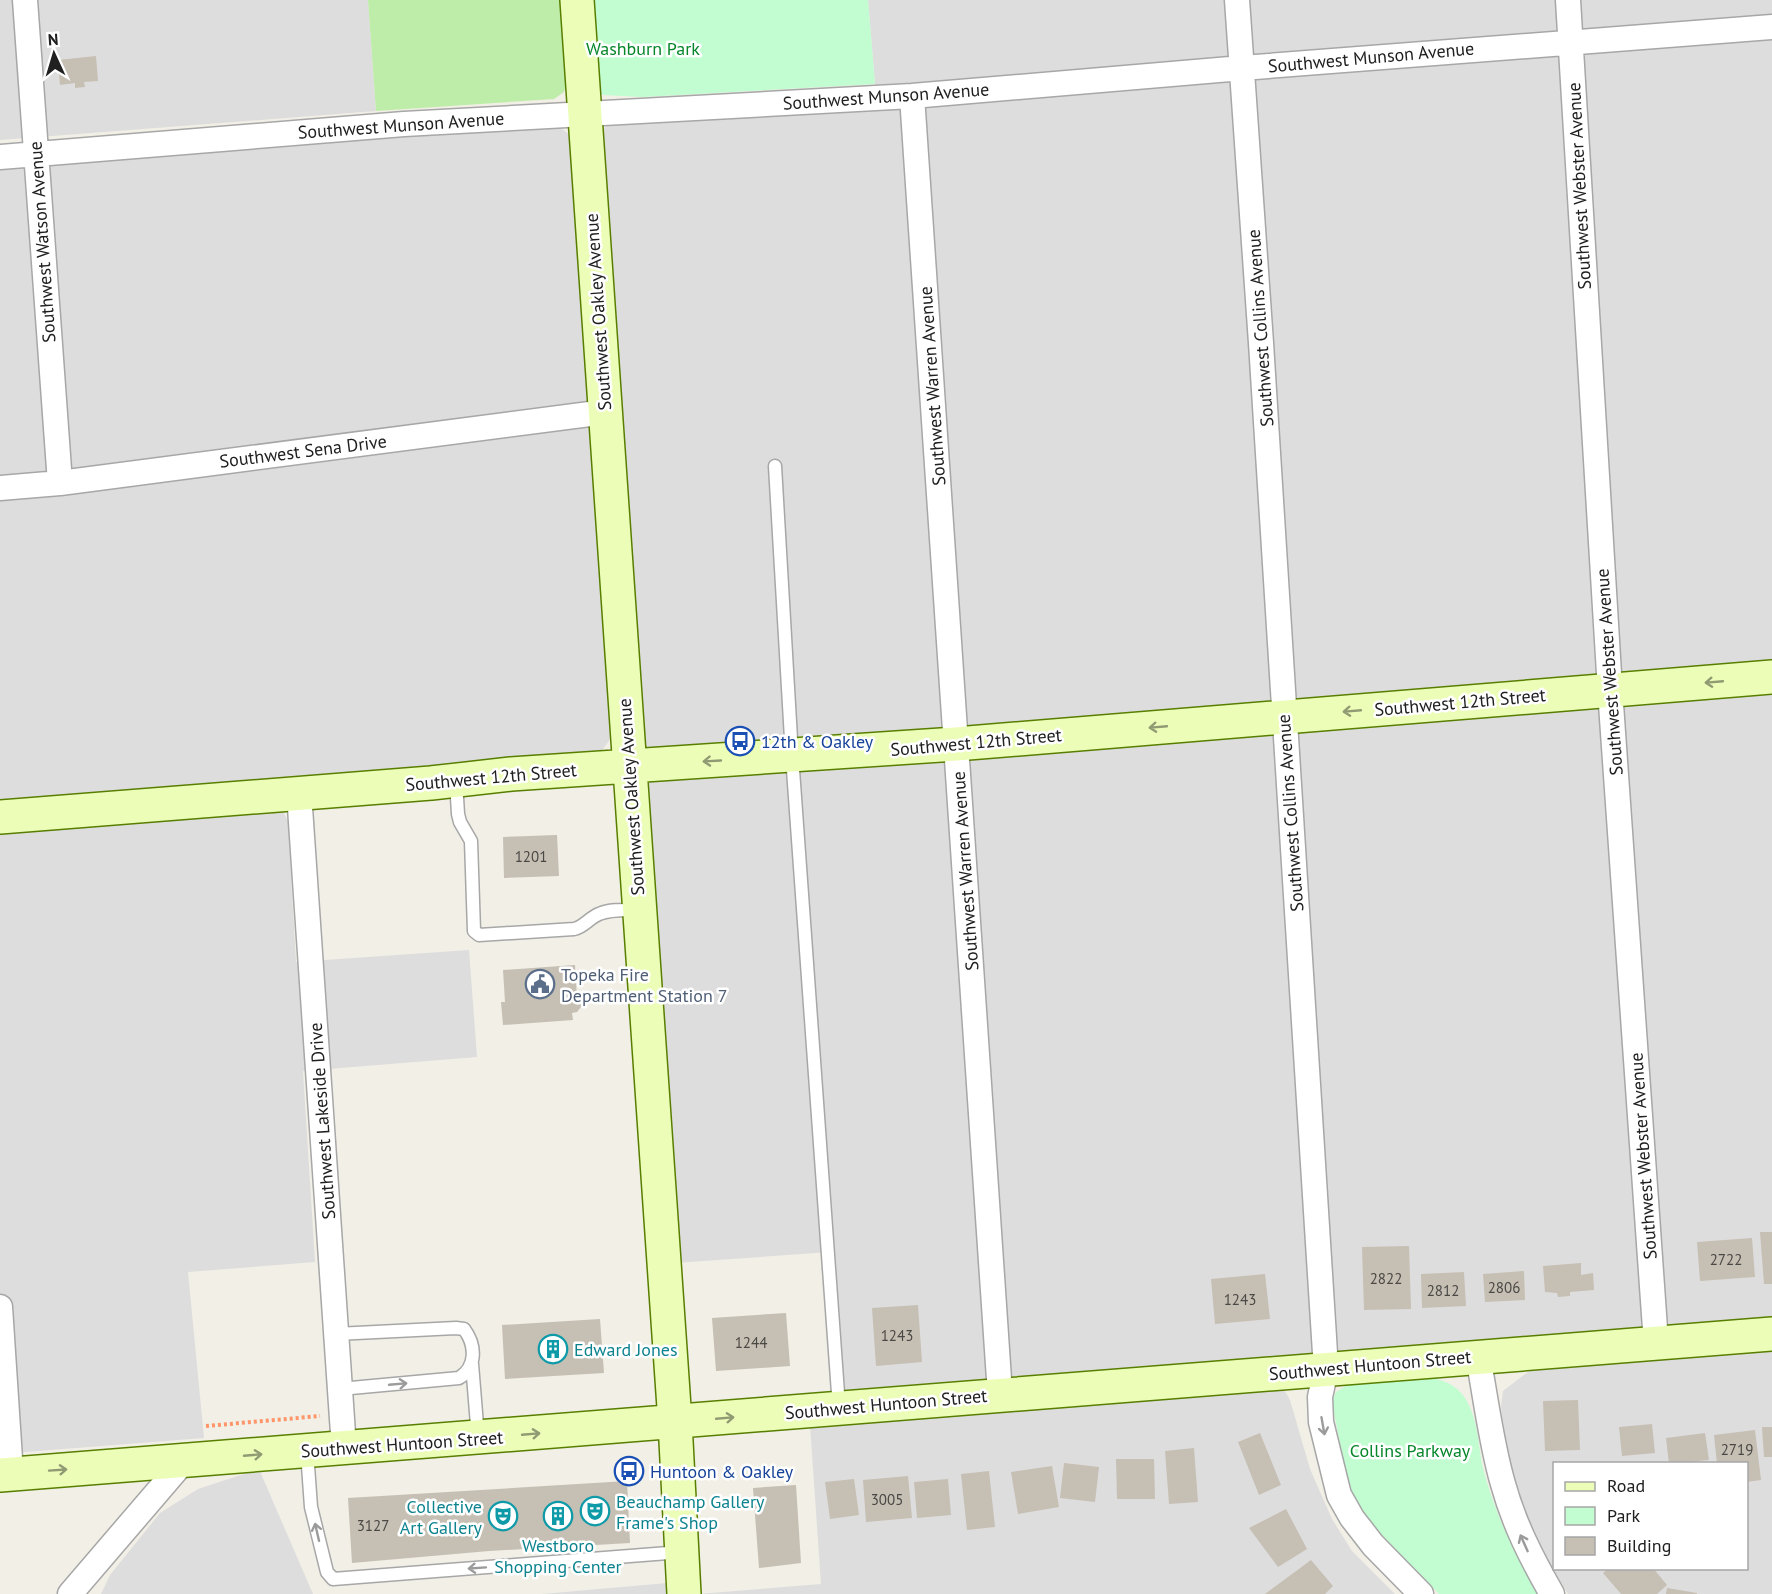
<svg xmlns="http://www.w3.org/2000/svg" width="1772" height="1594" font-family="'PT Sans',sans-serif">
  <rect width="100%" height="100%" fill="#f1efe6"/>
  <!-- residential -->
  <path fill="#dedddd" fill-rule="evenodd" d="M0,0H368L376,111L0,140Z
    M868,0H1772V1320L841,1390L830,1252L675,1263L600,137L605,127L617,121L879,107L875,84Z
    M544,126L559,127L569,134L574,147L613,729L609,741L602,750L589,753L0,800V169Z
    M282,810L288,821L296,962L469,950L477,1057L303,1071L315,1262L188,1272L204,1438L0,1454V826Z
    M1772,1349V1594H1568L1537,1543L1520,1504L1504,1440L1501,1406L1503,1391L1533,1368ZM1554,1464H1746V1568H1554Z
    M1283,1388L1290,1400L1310,1469L1332,1519L1352,1551L1395,1594H698L821,1584L810,1425Z
    M259,1469L313,1594H101L110,1575L160,1513L198,1489Z
    M667,1583L668,1594H542Z"/>
  <!-- grass -->
  <path fill="#beeda9" d="M368,0H562L567,80L564,92L554,99L376,111Z"/>
  <!-- park -->
  <path fill="#c1fdd1" d="M589,0H868L875,84L643,97L603,95L598,89Z
    M1426,1377C1441,1379 1456,1384 1465,1398C1478,1418 1478,1445 1483,1468C1494,1512 1515,1555 1538,1594H1439L1370,1523L1355,1503L1347,1481L1332,1402L1336,1392L1349,1384Z"/>
  <!-- building -->
  <path fill="#c6bfb4" d="M96,56L98,81L84,82L85,87L75,88V83L60,85L58,60Z
    M557,835L559,876L504,878L503,837Z
    M575,965L577,998L581,1000V1007L577,1012L572,1013L573,1020L503,1025L501,1002H505L503,970Z
    M1760,1232H1772V1284H1764Z
    M1752,1238L1755,1277L1700,1281L1697,1242Z
    M1409,1246L1411,1309L1364,1310L1362,1247Z
    M1581,1263V1275L1593,1273L1594,1290L1570,1292V1296L1558,1297L1557,1293L1545,1292L1543,1266Z
    M1524,1271L1525,1300L1485,1302L1483,1274Z
    M1464,1272L1466,1306L1422,1308L1421,1274Z
    M1265,1274L1270,1319L1215,1324L1211,1279Z
    M918,1305L922,1362L876,1366L872,1308Z
    M786,1313L790,1366L716,1371L712,1318Z
    M600,1319L604,1373L505,1379L502,1325Z
    M1578,1400L1580,1450L1545,1451L1543,1401Z
    M1652,1424L1655,1453L1622,1456L1619,1427Z
    M1762,1427H1772V1457H1764Z
    M1755,1430L1761,1480L1746,1482V1464H1717L1714,1435Z
    M1260,1433L1281,1485L1259,1495L1238,1442Z
    M1705,1433L1709,1460L1669,1464L1666,1438Z
    M1194,1448L1198,1502L1169,1504L1165,1451Z
    M1116,1459H1154L1155,1499H1117Z
    M1064,1463L1099,1467L1095,1502L1060,1498Z
    M1052,1466L1059,1507L1018,1514L1011,1472Z
    M989,1471L995,1527L967,1530L961,1474Z
    M908,1476L912,1518L866,1522L863,1480Z
    M854,1479L859,1515L830,1519L825,1482Z
    M948,1479L951,1515L917,1518L914,1482Z
    M627,1481L630,1543L489,1551L352,1563L348,1498Z
    M796,1485L801,1563L759,1568L753,1488Z
    M1286,1509L1307,1549L1278,1567L1249,1528Z
    M1311,1560L1333,1586L1325,1594H1265Z
    M1609,1568H1653L1667,1585L1657,1594H1621L1603,1573Z
    M1667,1588L1697,1593V1594H1666Z"/>
  <g fill="none" stroke-linecap="round" stroke-linejoin="round">
    <!-- lane casing -->
    <g stroke="#a7a7a7" stroke-width="15">
      <path id="lane" d="M775,466L792,756L839,1407
        M456,781L458,814L460,822L471,841L474,931L479,935L574,929C584,927 589,918 599,914C610,909 626,910 638,910
        M336,1334L456,1328L464,1329C476,1345 477,1367 459,1378L340,1389
        M472,1364L478,1437
        M307,1452L311,1507L327,1572L333,1579L681,1552"/>
    </g>
    <!-- street casing -->
    <g stroke="#a7a7a7" stroke-width="27">
      <path id="street" d="M25,0L60,483
        M1237,0L1261,343L1326,1369L1320,1397L1321,1422L1339,1495L1352,1518L1373,1545L1421,1594
        M1568,0L1610,690L1656,1343
        M912,96L1000,1394
        M0,157L404,124L912,96L1242,68L1772,27
        M0,488L60,483L605,412
        M299,793L344,1448
        M0,1307L11,1474
        M1478,1357C1486,1399 1491,1443 1503,1484C1514,1524 1532,1559 1552,1594
        M70,1594L184,1461"/>
    </g>
    <!-- secondary casing -->
    <g stroke="#587e00" stroke-width="36">
      <path id="secondary" d="M577,0L675,1422L684,1594
        M0,817L431,783L511,774L956,744L1772,677
        M0,1475L1772,1334"/>
    </g>
    <!-- path -->
    <path stroke="#ff9569" stroke-width="4" stroke-dasharray="3 3" stroke-linecap="butt" d="M206,1426L320,1416"/>
    <!-- lane -->
    <use href="#lane" stroke="#fff" stroke-width="12"/>
    <!-- street -->
    <use href="#street" stroke="#fff" stroke-width="24"/>
    <!-- secondary -->
    <use href="#secondary" stroke="#ecfdb7" stroke-width="33"/>
  </g>
  <!-- one-way arrows -->
  <defs><path id="oneway-shaft" d="M-6 0H5M1.5-3L5.5 0L1.5 3" fill="none" stroke-width="1.6" stroke-linecap="round" stroke-linejoin="round" transform="scale(1.5)"/></defs>
  <g stroke="#909a73">
    <use href="#oneway-shaft" transform="translate(1714 682) rotate(175)"/>
    <use href="#oneway-shaft" transform="translate(1352 711) rotate(175)"/>
    <use href="#oneway-shaft" transform="translate(1158 727) rotate(175)"/>
    <use href="#oneway-shaft" transform="translate(712 761) rotate(177)"/>
    <use href="#oneway-shaft" transform="translate(725 1418) rotate(-5)"/>
    <use href="#oneway-shaft" transform="translate(531 1434) rotate(-5)"/>
    <use href="#oneway-shaft" transform="translate(253 1455) rotate(-5)"/>
    <use href="#oneway-shaft" transform="translate(58 1470) rotate(-4)"/>
  </g>
  <g stroke="#9b9b9b">
    <use href="#oneway-shaft" transform="translate(398 1384) rotate(-5)"/>
    <use href="#oneway-shaft" transform="translate(1323 1426) rotate(80)"/>
    <use href="#oneway-shaft" transform="translate(317 1532) rotate(-103)"/>
    <use href="#oneway-shaft" transform="translate(1524 1543) rotate(-114)"/>
    <use href="#oneway-shaft" transform="translate(477 1568) rotate(176)"/>
  </g>
  <!-- icons -->
  <defs>
    <g id="bus-ring" transform="scale(1.5)"><circle r="9.5" fill="#fff" stroke="#1a4fb4" stroke-width="1.5"/><path d="M-5-6H5V4H4V6H2V4H-2V6H-4V4H-5ZM-3.5-4V0h7V-4ZM-3.5 1.2v1.5H-2V1.2ZM2 1.2v1.5H3.5V1.2Z" fill="#1a4fb4"/></g>
    <g id="civic-ring" transform="scale(1.5)"><circle r="9.5" fill="#fff" stroke="#5c6f8a" stroke-width="1.5"/><path d="M-.6-6.5H3V-4.5H.6V-3L4-1V1h2V6H-6V1h2V-1L-.6-3ZM-1.2 2.5V6h2.4V2.5Z" fill="#5c6f8a"/></g>
    <g id="building-ring" transform="scale(1.5)"><circle r="9.5" fill="#fff" stroke="#0f9aa8" stroke-width="1.5"/><path d="M-4-6H4V6H1V3H-1V6H-4ZM-2.5-4.3h1.7v1.8h-1.7ZM.8-4.3h1.7v1.8H.8ZM-2.5-1h1.7V.8h-1.7ZM.8-1h1.7V.8H.8Z" fill="#0f9aa8"/></g>
    <g id="theatre-ring" transform="scale(1.5)"><circle r="9.5" fill="#fff" stroke="#0f9aa8" stroke-width="1.5"/><path d="M-5-5.5Q0-4 5-5.5V0Q5 5 0 6Q-5 5-5 0ZM-3.3-2.5H-1v1.5H-3.3ZM1-2.5H3.3v1.5H1ZM-2.8 1Q0 5.5 2.8 1Z" fill="#0f9aa8"/></g>
  </defs>
  <g fill-rule="evenodd">
    <use href="#bus-ring" x="740" y="741"/>
    <use href="#civic-ring" x="540" y="984"/>
    <use href="#building-ring" x="553" y="1349"/>
    <use href="#bus-ring" x="629" y="1471"/>
    <use href="#theatre-ring" x="595" y="1511"/>
    <use href="#theatre-ring" x="503" y="1516"/>
    <use href="#building-ring" x="558" y="1516"/>
  </g>
  <g text-anchor="middle" dominant-baseline="central" stroke-width="5" stroke-linejoin="round" paint-order="stroke">
    <!-- number labels -->
    <g font-size="15" fill="#4a4845">
      <text x="531" y="856">1201</text>
      <text x="1726" y="1259">2722</text>
      <text x="1386" y="1278">2822</text>
      <text x="1504" y="1287">2806</text>
      <text x="1443" y="1290">2812</text>
      <text x="1240" y="1299">1243</text>
      <text x="897" y="1335">1243</text>
      <text x="751" y="1342">1244</text>
      <text x="1737" y="1449">2719</text>
      <text x="887" y="1499">3005</text>
      <text x="373" y="1525">3127</text>
    </g>
    <!-- park labels -->
    <g font-size="18" fill="#058629" stroke="#fff">
      <text x="643" y="48">Washburn Park</text>
      <text x="1410" y="1450">Collins Parkway</text>
    </g>
    <!-- street labels -->
    <g font-size="18" fill="#202020" stroke="#fff">
      <text transform="translate(1371 57) rotate(-5)">Southwest Munson Avenue</text>
      <text transform="translate(886 96) rotate(-4)">Southwest Munson Avenue</text>
      <text transform="translate(401 125) rotate(-4)">Southwest Munson Avenue</text>
      <text transform="translate(1579 186) rotate(-93)">Southwest Webster Avenue</text>
      <text transform="translate(42 242) rotate(-94)">Southwest Watson Avenue</text>
      <text transform="translate(598 312) rotate(-94)">Southwest Oakley Avenue</text>
      <text transform="translate(1260 328) rotate(-94)">Southwest Collins Avenue</text>
      <text transform="translate(932 386) rotate(-94)">Southwest Warren Avenue</text>
      <text transform="translate(303 451) rotate(-7)">Southwest Sena Drive</text>
      <text transform="translate(1609 672) rotate(-94)">Southwest Webster Avenue</text>
      <text transform="translate(1460 702) rotate(-5)">Southwest 12th Street</text>
      <text transform="translate(976 742) rotate(-5)">Southwest 12th Street</text>
      <text transform="translate(491 777) rotate(-5)">Southwest 12th Street</text>
      <text transform="translate(631 797) rotate(-94)">Southwest Oakley Avenue</text>
      <text transform="translate(1290 813) rotate(-94)">Southwest Collins Avenue</text>
      <text transform="translate(965 871) rotate(-94)">Southwest Warren Avenue</text>
      <text transform="translate(322 1121) rotate(-94)">Southwest Lakeside Drive</text>
      <text transform="translate(1643 1156) rotate(-94)">Southwest Webster Avenue</text>
      <text transform="translate(1370 1365) rotate(-5)">Southwest Huntoon Street</text>
      <text transform="translate(886 1404) rotate(-5)">Southwest Huntoon Street</text>
      <text transform="translate(402 1444) rotate(-4)">Southwest Huntoon Street</text>
    </g>
    <!-- transit labels -->
    <g font-size="18" fill="#164399" stroke="#fff" text-anchor="start">
      <text x="761" y="741">12th &amp; Oakley</text>
      <text x="650" y="1471">Huntoon &amp; Oakley</text>
    </g>
    <!-- service labels -->
    <g font-size="18" fill="#4e5e75" stroke="#fff" text-anchor="start">
      <text x="561" y="974">Topeka Fire<tspan x="561" dy="21">Department Station 7</tspan></text>
    </g>
    <!-- culture labels -->
    <g font-size="18" fill="#0d838f" stroke="#fff" text-anchor="start">
      <text x="574" y="1349">Edward Jones</text>
      <text x="616" y="1501">Beauchamp Gallery<tspan x="616" dy="21">Frame's Shop</tspan></text>
      <text x="482" y="1506" text-anchor="end">Collective<tspan x="482" dy="21">Art Gallery</tspan></text>
      <text x="558" y="1545" text-anchor="middle">Westboro<tspan x="558" dy="21">Shopping Center</tspan></text>
    </g>
  </g>
  <!-- legend -->
  <rect x="1553" y="1462" width="195" height="108" fill="#ffffff" stroke="#a6a6a6" stroke-width="1.5"/>
  <rect x="1565" y="1482" width="30" height="9" fill="#ecfdb7" stroke="#a6a6a6" stroke-width="1.5"/>
  <text x="1607" y="1492" font-size="18" fill="#202020">Road</text>
  <rect x="1565" y="1507" width="30" height="18" fill="#c1fdd1" stroke="#a6a6a6" stroke-width="1.5"/>
  <text x="1607" y="1522" font-size="18" fill="#202020">Park</text>
  <rect x="1565" y="1537" width="30" height="18" fill="#c6bfb4" stroke="#a6a6a6" stroke-width="1.5"/>
  <text x="1607" y="1552" font-size="18" fill="#202020">Building</text>
  <!-- north arrow -->
  <g transform="translate(54 54) rotate(356)" stroke="#ffffff" stroke-width="4.5" paint-order="stroke">
  <path d="M0-4.5L10 22L0 15L-10 22Z" fill="#202020"/>
  <text y="-9" font-size="16" font-weight="bold" text-anchor="middle" fill="#202020">N</text>
  </g>
</svg>
